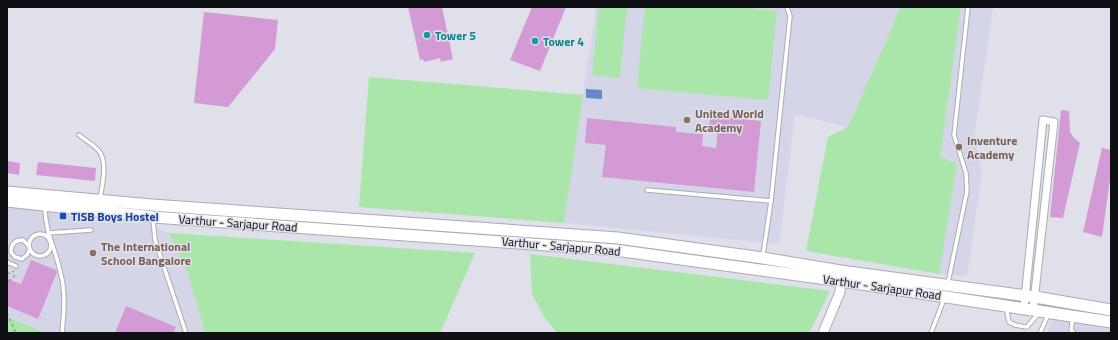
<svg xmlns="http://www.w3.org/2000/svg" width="1118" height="340" font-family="'Titillium Web',sans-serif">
  <rect width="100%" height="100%" fill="#dfe0ea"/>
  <!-- built -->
  <path fill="#d4d5e7" d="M596,7H901L848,127L795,114L779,244L564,223Z
    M961,7H993L974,137L982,170L967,276L939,274L957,164L940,157Z
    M7,207L146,224L169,233L188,273L205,333H7Z
    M1052,319L1111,329V333H1047Z"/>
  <!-- green -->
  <path fill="#aae6aa" d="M599,7H627L620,78L592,75Z
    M645,7H738L777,11L768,100L637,88Z
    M901,7H961L940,157L957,164L939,274L806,251L828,137L848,127Z
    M369,77L583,95L564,223L359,207Z
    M169,233L475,253L440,333H205L188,273Z
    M530,254L830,291L809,333H557L544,317L532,294Z
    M7,317L45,333H7Z"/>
  <!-- water -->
  <path fill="#648bc9" d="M586,89L602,90V99L586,98Z"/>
  <!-- building -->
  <path fill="#d49ad5" d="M408,7H442L453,59L441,62L440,58L424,62L423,59L420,60Z
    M532,7H566L540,71L510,60Z
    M204,12L278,20L275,49L228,107L194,103Z
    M1061,110L1069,111L1070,132L1074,138L1080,143L1063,218L1050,217Z
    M710,116L761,121L754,192L602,177L606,145L585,143L587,118L676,127V132L703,134L702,146L716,148L718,129L709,128Z
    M1102,148L1111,150V172L1102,237L1083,232Z
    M7,161L20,163L19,175L7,173Z
    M38,162L96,168L95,181L36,175Z
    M31,260L56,270L57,272L38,319L7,306V279L21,284Z
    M126,306L176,327L173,333H115Z"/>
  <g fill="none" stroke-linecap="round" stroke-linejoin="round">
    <!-- lane casing -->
    <g stroke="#aaabb4" stroke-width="5.5">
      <path id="lane" d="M79,135C85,140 94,145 99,151C108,162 102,186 100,199
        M647,190L771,201
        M45,207C45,232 55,247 60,271C66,291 64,312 62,333
        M153,219L155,240L186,333
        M48,233L91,230
        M29 245a11 11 0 1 1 22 0a11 11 0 1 1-22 0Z
        M28,245L23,240C15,240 11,244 11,252L15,257L22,259L27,255L30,249
        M763,255L771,201L790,16L787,7
        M7,262L16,266
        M948,283L967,191L966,173L954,135L968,7
        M1006,307L1009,322L1015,325L1027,327L1038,314
        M1073,317L1071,330L1074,333
        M931,333L944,299
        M1040,333L1048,315"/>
    </g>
    <!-- street casing -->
    <g stroke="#aaabb4" stroke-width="9">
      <path id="street" d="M1024,308L1043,120L1054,122L1033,310"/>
    </g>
    <!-- secondary casing -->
    <g stroke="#aaabb4" stroke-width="11">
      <path id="secondary" d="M823,333L840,292L841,276"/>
    </g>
    <!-- primary casing -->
    <g stroke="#aaabb4" stroke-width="13">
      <path id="primary" d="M7,192L152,205L618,238L763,258L841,271L1035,297L1111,310
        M7,201L153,217L615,250L841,281L1111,322"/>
    </g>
    <!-- path -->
    <path stroke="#97989f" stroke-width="1.5" stroke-dasharray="3 3" stroke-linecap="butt" d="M7,274L14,271
      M7,275L9,281L14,277V272
      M7,285L9,281
      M7,313L15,331L11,333"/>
    <!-- lane -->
    <use href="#lane" stroke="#fff" stroke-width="3.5"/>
    <!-- street -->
    <use href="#street" stroke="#fff" stroke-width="7"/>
    <!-- secondary -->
    <use href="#secondary" stroke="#fff" stroke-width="9"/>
    <!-- primary -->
    <use href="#primary" stroke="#fff" stroke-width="11"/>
  </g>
  <!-- markers -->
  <g fill="#0f9aa8" stroke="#dfe0ea" stroke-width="1.5">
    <circle cx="427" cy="35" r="4"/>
    <circle cx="535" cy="41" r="4"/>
  </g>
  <g fill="#8d6e63" stroke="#dfe0ea" stroke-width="1.5">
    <circle cx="687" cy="120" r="4"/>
    <circle cx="959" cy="147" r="4"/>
    <circle cx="93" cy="253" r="4"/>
  </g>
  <rect fill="#1a4fb4" stroke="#dfe0ea" stroke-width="1.5" x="59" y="212" width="8" height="8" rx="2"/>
  <g text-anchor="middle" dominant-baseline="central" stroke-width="3" stroke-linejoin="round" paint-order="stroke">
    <!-- culture labels -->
    <g font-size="12" font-weight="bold" fill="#0d838f" stroke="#dfe0ea" text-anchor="start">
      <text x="435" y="35">Tower 5</text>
      <text x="543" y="41">Tower 4</text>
    </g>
    <!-- education labels -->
    <g font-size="12" font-weight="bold" fill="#785e54" stroke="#dfe0ea" text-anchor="start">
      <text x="695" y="113">United World<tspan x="695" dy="14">Academy</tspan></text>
      <text x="967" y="140">Inventure<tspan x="967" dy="14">Academy</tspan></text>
      <text x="101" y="246">The International<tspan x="101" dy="14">School Bangalore</tspan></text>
    </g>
    <!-- transit labels -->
    <g font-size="12" font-weight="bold" fill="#164399" stroke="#dfe0ea" text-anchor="start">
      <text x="71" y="216">TISB Boys Hostel</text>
    </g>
    <!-- street labels -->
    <g font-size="12" fill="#0f1013" stroke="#dfe0ea">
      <text transform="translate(238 223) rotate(4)">Varthur - Sarjapur Road</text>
      <text transform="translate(561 246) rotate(5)">Varthur - Sarjapur Road</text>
      <text transform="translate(882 287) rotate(8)">Varthur - Sarjapur Road</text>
    </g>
  </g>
  <!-- border -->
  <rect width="1118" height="340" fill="none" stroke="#0f1013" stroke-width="16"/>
</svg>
